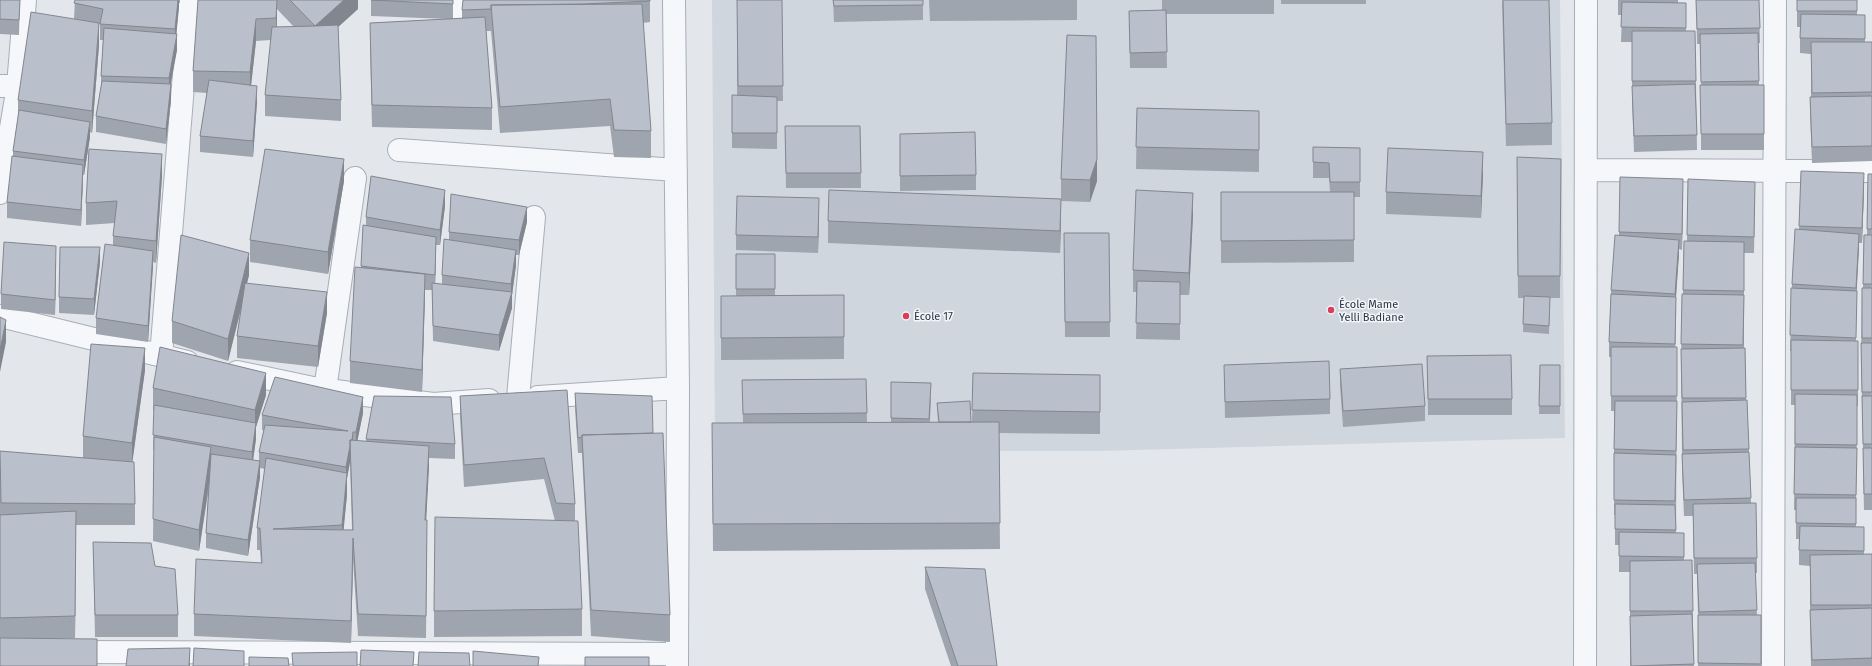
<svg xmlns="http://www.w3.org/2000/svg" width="1872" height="666" font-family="'Fira Sans',sans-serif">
  <rect width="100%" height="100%" fill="#e3e7ec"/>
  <!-- built -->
  <path fill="#d0d6de" d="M712,0H1560L1565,438L1099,451H715Z"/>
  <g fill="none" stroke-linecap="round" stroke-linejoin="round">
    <!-- minor casing -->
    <g stroke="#a7aeb7" stroke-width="24">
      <path id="minor" d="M454,0L455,29
        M674,0L678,388L677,666
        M0,86H18
        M399,150L676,170
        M1586,170L1872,171
        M0,193L18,86L25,0
        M0,316L187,362
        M161,356L190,0
        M237,372L313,388L433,404L489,400
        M325,390L355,178
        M538,397L678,388
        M518,398L534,217
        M67,652L677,654
        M1585,666L1586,0
        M1773,666L1775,0"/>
    </g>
    <!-- minor -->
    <use href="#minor" stroke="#f6f7fa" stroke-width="22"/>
  </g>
  <!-- wall -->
  <path fill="#9fa5af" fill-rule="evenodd" d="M0,0H20L19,35L0,34Z
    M75,0H180V3H179L176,34L177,50L170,84L171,100L166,144L96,132V116L101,87V76L103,40H100V24H99V45L92,133L90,132V137L84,175H83L81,226L7,218V202L13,157V151L18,116V100L90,22L74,19Z
    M198,0H358V9L338,27L341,100V121L265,116V95L271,40L256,41L251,86L257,102L253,157L200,152V136L207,93L193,92V71ZM277,9L294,27H277Z
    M371,0H453V19L462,18V10L650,0V22L643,23L651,131V158L614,157L610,126L500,133L491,31H486L492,108V130L372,127L370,45V23L448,19L371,16Z
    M737,0H782L783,101H777V149L732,148V95L737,96Z
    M833,0H923V20L834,22Z
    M929,0H1077V20L930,21Z
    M1162,0H1274V14H1166L1167,68H1130L1129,11L1162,10Z
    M1281,0H1366V4H1281Z
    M1502,0L1552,123V145L1506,146Z
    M1618,0H1678V3H1686V31L1696,81L1697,150L1634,152L1632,102V42H1621L1622,15H1618Z
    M1696,0H1759L1760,43H1758L1759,85H1764V150H1701V85L1700,44H1697Z
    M1797,0H1857V15H1865V42H1872V161L1812,163L1810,113V97H1811V54L1800,53V27H1797Z
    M1067,35L1097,181L1090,202L1061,201L1060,253L828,243V221L1061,199V179Z
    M1137,108L1259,111V172L1136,169Z
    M785,126H860L861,188H786Z
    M900,134L976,175V190L900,191Z
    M1313,147L1360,148V197H1354V262L1221,263V192H1330L1329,178H1313Z
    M1561,159L1560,298H1550L1549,334L1523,332L1524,298H1518L1517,179Z
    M1801,171L1864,189L1862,243H1859L1856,291V341H1858V406H1857L1856,527H1864V554H1872V666H1811L1810,625V566L1799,565V539H1796V510H1794L1795,405H1791V351H1790L1792,284L1799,230Z
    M1483,174L1481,218L1386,214V192Z
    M1868,174H1872V510H1864L1863,464V448L1861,358L1862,288H1863L1864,235H1867Z
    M162,176L156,263L153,262L148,342L96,334V318L113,245V236L115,223L86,225V203Z
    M1688,179L1755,197L1754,253H1744V348H1745L1746,400H1747L1751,503L1757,558V573H1755L1757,615H1761V666H1698V615L1697,574H1694L1693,516H1684L1682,470V454L1681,364L1682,294H1683L1684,241H1687Z
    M344,181L328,274L250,262V240Z
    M1683,194L1682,250L1679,249L1676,297V313L1675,347L1677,363L1676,533H1684V560L1693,611V626L1694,666H1630V572H1619V545H1615V515H1614V411H1611V357H1609V342L1611,290L1619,236V232Z
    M445,206L440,245H436L435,283L442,284V275L449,240V232L527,222L519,255H516V265L512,295V308L499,351L433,341L432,290H425L422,392L350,383V361L361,267L363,225H366V217Z
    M819,214L818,253L736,250V235Z
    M1193,215L1189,295H1180V340L1136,339L1137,292H1133V270Z
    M1064,233H1109L1110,337H1065Z
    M736,254H775V296L844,295V359L721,360V296H736Z
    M56,261L55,315L1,309V294Z
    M100,262L94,315L59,313V297Z
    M249,275L247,283L327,313L318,367L237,358V336L241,310L228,361L172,343V321Z
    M1427,356L1512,399V415H1428Z
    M1224,365L1330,399V414L1225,418Z
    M1540,365H1560V414H1539Z
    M1340,369L1425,406V421L1343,427L1340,385Z
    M145,370L132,462L135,504V525H76L75,638H59L0,666V451L93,459L83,458V436Z
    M973,373L1100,375V434L999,433L1000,549L713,551L712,423H743L742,380L866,379L867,423L891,422V382L931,398L930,422H938L937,403L971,422H972Z
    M153,388L266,395L256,427V439L253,460L259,461V452L264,430H262V415L363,413L357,441H366V439L455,444V459L429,458L426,520L427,542L426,638L358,636L353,560L351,643L194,636V614L261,563L260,550H257V528L265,469L260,468V477L248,556L206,548V533L210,482L199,551L153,541L154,450H153L154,410H153ZM350,462L352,530H343L347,495V478Z
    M567,390L575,504V521L582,609V636L434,637V611L555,521L544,479L464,487L460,417V396Z
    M575,393L653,433L670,615V642L591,636L582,453H578L575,409Z
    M93,542L155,566L178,615V637H95Z
    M925,567L997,666H951L925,589Z"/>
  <!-- shaded-wall -->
  <path fill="#82868e" d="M178,0H179V8L176,38L177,34V50L169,94V78L175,41V29Z
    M277,0V20L276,40V18Z
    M344,0H358V9L315,48V26Z
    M256,19V41L250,94V72Z
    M99,23V45L92,133V111Z
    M171,84V100L166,144V129Z
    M257,86V102L253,157V141Z
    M90,122V137L84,175V160Z
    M1483,152V174L1481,218V196Z
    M162,154V176L156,263V241Z
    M344,159V181L328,274V252Z
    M1097,159V181L1090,202V180Z
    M83,165V180L81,226V210Z
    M1864,173V189L1862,243V228Z
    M1683,179V194L1682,250V234Z
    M445,190V206L440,245V230Z
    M1193,193V215L1189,295V273Z
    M819,198V214L818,253V237Z
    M1061,199V221L1060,253V231Z
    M527,207V222L519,255V240Z
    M1859,234V249L1856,304V288Z
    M436,237V253L435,291V275Z
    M1679,240V255L1675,310V294Z
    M56,246V261L55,315V300Z
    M100,247V262L94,315V299Z
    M516,250V265L512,295V308L499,351V335L511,295V284Z
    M153,251V267L148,342V326Z
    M249,253V275L228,361V339Z
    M425,274V296L422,392V370Z
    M327,292V313L318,367V346Z
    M1676,297V313L1675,359V344Z
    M6,320V342L0,372V350Z
    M145,348V370L132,465V443Z
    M266,373V395L256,427V439L252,468V452L255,431V410Z
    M363,397V413L356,448V432Z
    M353,432V447L350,446Z
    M350,446V462L347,478V495L342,547V525L346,483V467Z
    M429,446V468L425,542V520Z
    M211,447V469L199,551V530Z
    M260,461V477L248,556V540Z
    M76,511V533L75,638V616Z
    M353,538V560L351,643V621Z
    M190,648V666H189Z"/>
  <!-- building -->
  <path fill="#b9c0cb" stroke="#82868e" d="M0,0H20L19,20L0,19Z
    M75,0H178L175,29L100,24L103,9L74,3Z
    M198,0H277L276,18L256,19L250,72L193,71Z
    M290,0H344L315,26L338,25L341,100L265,95L272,27L315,26Z
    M371,0H453V4Z
    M463,0H650V1L582,4L491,5V9L462,10Z
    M737,0H782L783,86H738Z
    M833,0H923V5L834,6Z
    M1503,0H1549L1552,123L1506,124Z
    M1696,0H1759L1760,28L1697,29Z
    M1797,0H1857V11H1797Z
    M1622,2L1686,3V28L1621,27Z
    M642,4L651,131L614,130L610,99L500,107L491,5Z
    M1166,10L1167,52L1130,53L1129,11Z
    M31,12L99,23L92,111L18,100Z
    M1801,14L1865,15V39L1800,38Z
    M485,17L492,108L372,105L370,23Z
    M104,28L177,34L169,78L101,76Z
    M1632,31H1695L1696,81H1632Z
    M1758,33L1759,81L1701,82L1700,34Z
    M1067,35L1096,36L1097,159L1090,180L1061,179Z
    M1811,42H1872V92L1812,93Z
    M209,80L257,86L253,141L200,136Z
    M102,81L171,84L166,129L96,116Z
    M1695,84L1697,135L1634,136L1632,86Z
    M1700,85H1764V134H1701Z
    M732,95L777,97V133H732Z
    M1872,96V146L1812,147L1810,97Z
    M1137,108L1259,111V150L1136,147Z
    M19,110L90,122L84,160L13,151Z
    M785,126H860L861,173H786Z
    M975,132L976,175L900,176V134Z
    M1313,147L1360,148V182H1330L1329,163L1313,162Z
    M1388,148L1483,152L1481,196L1386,192Z
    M89,149L162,154L156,241L113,236L117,201L86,203Z
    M265,149L344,159L328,252L250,240Z
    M12,156L83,165L81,210L7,202Z
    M1517,157L1561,159L1560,276H1518Z
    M1801,171L1864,173L1862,228L1799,226Z
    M1868,174H1872V229H1867Z
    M371,176L445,190L440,230L366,217Z
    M1620,177L1683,179L1682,234L1619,232Z
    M1688,179L1755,182L1754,237L1687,235Z
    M829,190L1061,199L1060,231L828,221Z
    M1136,190L1193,193L1189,273L1133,270Z
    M1221,192H1354V240L1221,241Z
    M451,194L527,207L519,240L449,232Z
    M737,196L819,198L818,237L736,235Z
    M363,225L436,237L435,275L361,266Z
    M1795,229L1859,234L1856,288L1792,284Z
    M1064,233H1109L1110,322H1065Z
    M181,235L249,253L228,339L172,321Z
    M1615,235L1679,240L1675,294L1611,290Z
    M1864,235H1872V284H1863Z
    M444,239L516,250L511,284L442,275Z
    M1684,241L1744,242V291L1683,290Z
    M4,242L56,246L55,300L1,294Z
    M105,244L153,251L148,326L96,318Z
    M60,247H100L94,299L59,297Z
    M736,254H775V289H736Z
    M355,267L425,274L422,370L350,361Z
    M1137,281L1180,282V324L1136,323Z
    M245,283L327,292L318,346L237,336Z
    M432,283L512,292L499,335L433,326Z
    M1791,288L1857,291L1856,338L1790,335Z
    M1862,288H1872V338H1862Z
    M1611,294L1676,297L1675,344L1609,342Z
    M1682,294L1744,295L1743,345L1681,344Z
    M844,295V337L721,338V296Z
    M1524,296L1550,297L1549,326L1523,324Z
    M0,317L6,320L0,350Z
    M1791,340L1858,341V390H1791Z
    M1861,343H1872V392H1862Z
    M91,344L145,348L132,443L83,436Z
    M160,347L266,373L255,410L153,388Z
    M1611,347H1677V396H1611Z
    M1745,348L1746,398H1682L1681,349Z
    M1511,355L1512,399H1428L1427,356Z
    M1329,361L1330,399L1225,402L1224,365Z
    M1422,364L1425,406L1343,411L1340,369Z
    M1540,365H1560V406H1539Z
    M973,373L1100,375V412L972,410Z
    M275,377L363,397L356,432H353L352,440H350V446L346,467L259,452L265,425L348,431L262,415Z
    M866,379L867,413L743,414L742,380Z
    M891,382L931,383L929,419L891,418Z
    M567,390L575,504L556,503L544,458L464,465L460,396Z
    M575,393L652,396L653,433L582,435V437L578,438Z
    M1795,394L1857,395V445L1795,444Z
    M374,396L451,397L455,444L366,439Z
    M1862,396H1872V444H1863Z
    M1747,400L1749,449L1683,450L1682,402Z
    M970,401L971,422H939L937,403Z
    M1615,401H1677L1676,451L1614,449Z
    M154,405L256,423L252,452L153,435Z
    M999,422L1000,523L713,524L712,423Z
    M663,433L670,615L591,610L582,435Z
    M154,437L211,447L199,530L153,519Z
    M350,440L429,446L425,520H427L426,616L358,614L353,538L351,621L194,614L196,559L262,563L260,528H257L266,458L347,473L342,525L273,529L353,530Z
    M1795,447L1857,448L1856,495L1794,494Z
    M1863,448H1872V494H1864Z
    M0,451L134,462L135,504L1,503Z
    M1749,452L1751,498L1684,500L1682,454Z
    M1614,453L1676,455L1675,501L1614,500Z
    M211,454L260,461L248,540L206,533Z
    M1796,498H1856V524L1796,523Z
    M1756,503L1757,558H1694L1693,504Z
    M1615,504L1675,505L1676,530L1615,529Z
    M76,511L75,616L0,618V515Z
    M435,517L578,521L582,609L434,611Z
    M1800,526L1864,527V551L1799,550Z
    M1619,532L1684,533V557L1619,556Z
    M93,542L151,543L155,566L175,569L178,615H95Z
    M1872,554V605H1811L1810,555Z
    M1692,560L1693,611H1630V561Z
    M1755,563L1757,610L1699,612L1697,564Z
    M925,567L985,569L997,666H958Z
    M1872,608V658L1812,660L1810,610Z
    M1692,614L1694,664L1631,666L1630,616Z
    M1698,615H1761V664L1698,663Z
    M0,638L97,639V666H0Z
    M190,648L189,666H126L128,649Z
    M194,648L244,651V666H193Z
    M361,650L414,652L413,666H360Z
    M473,651L539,657L538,666H473Z
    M357,652V666H293L292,653Z
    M419,652L469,653L470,666H418Z
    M249,657L288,658L289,666H249Z
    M585,657H649V666H585Z"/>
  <!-- markers -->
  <g fill="#db3e5a" stroke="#f3f6f9" stroke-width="1.5">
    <circle cx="1331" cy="310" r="4"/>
    <circle cx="906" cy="316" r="4"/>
  </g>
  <g text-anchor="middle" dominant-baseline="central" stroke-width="3" stroke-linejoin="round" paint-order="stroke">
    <!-- poi labels -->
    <g font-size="11" fill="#293446" stroke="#f3f6f9" text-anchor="start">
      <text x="1339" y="304">École Mame<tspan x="1339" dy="13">Yelli Badiane</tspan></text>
      <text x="914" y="316">École 17</text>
    </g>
  </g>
</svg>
